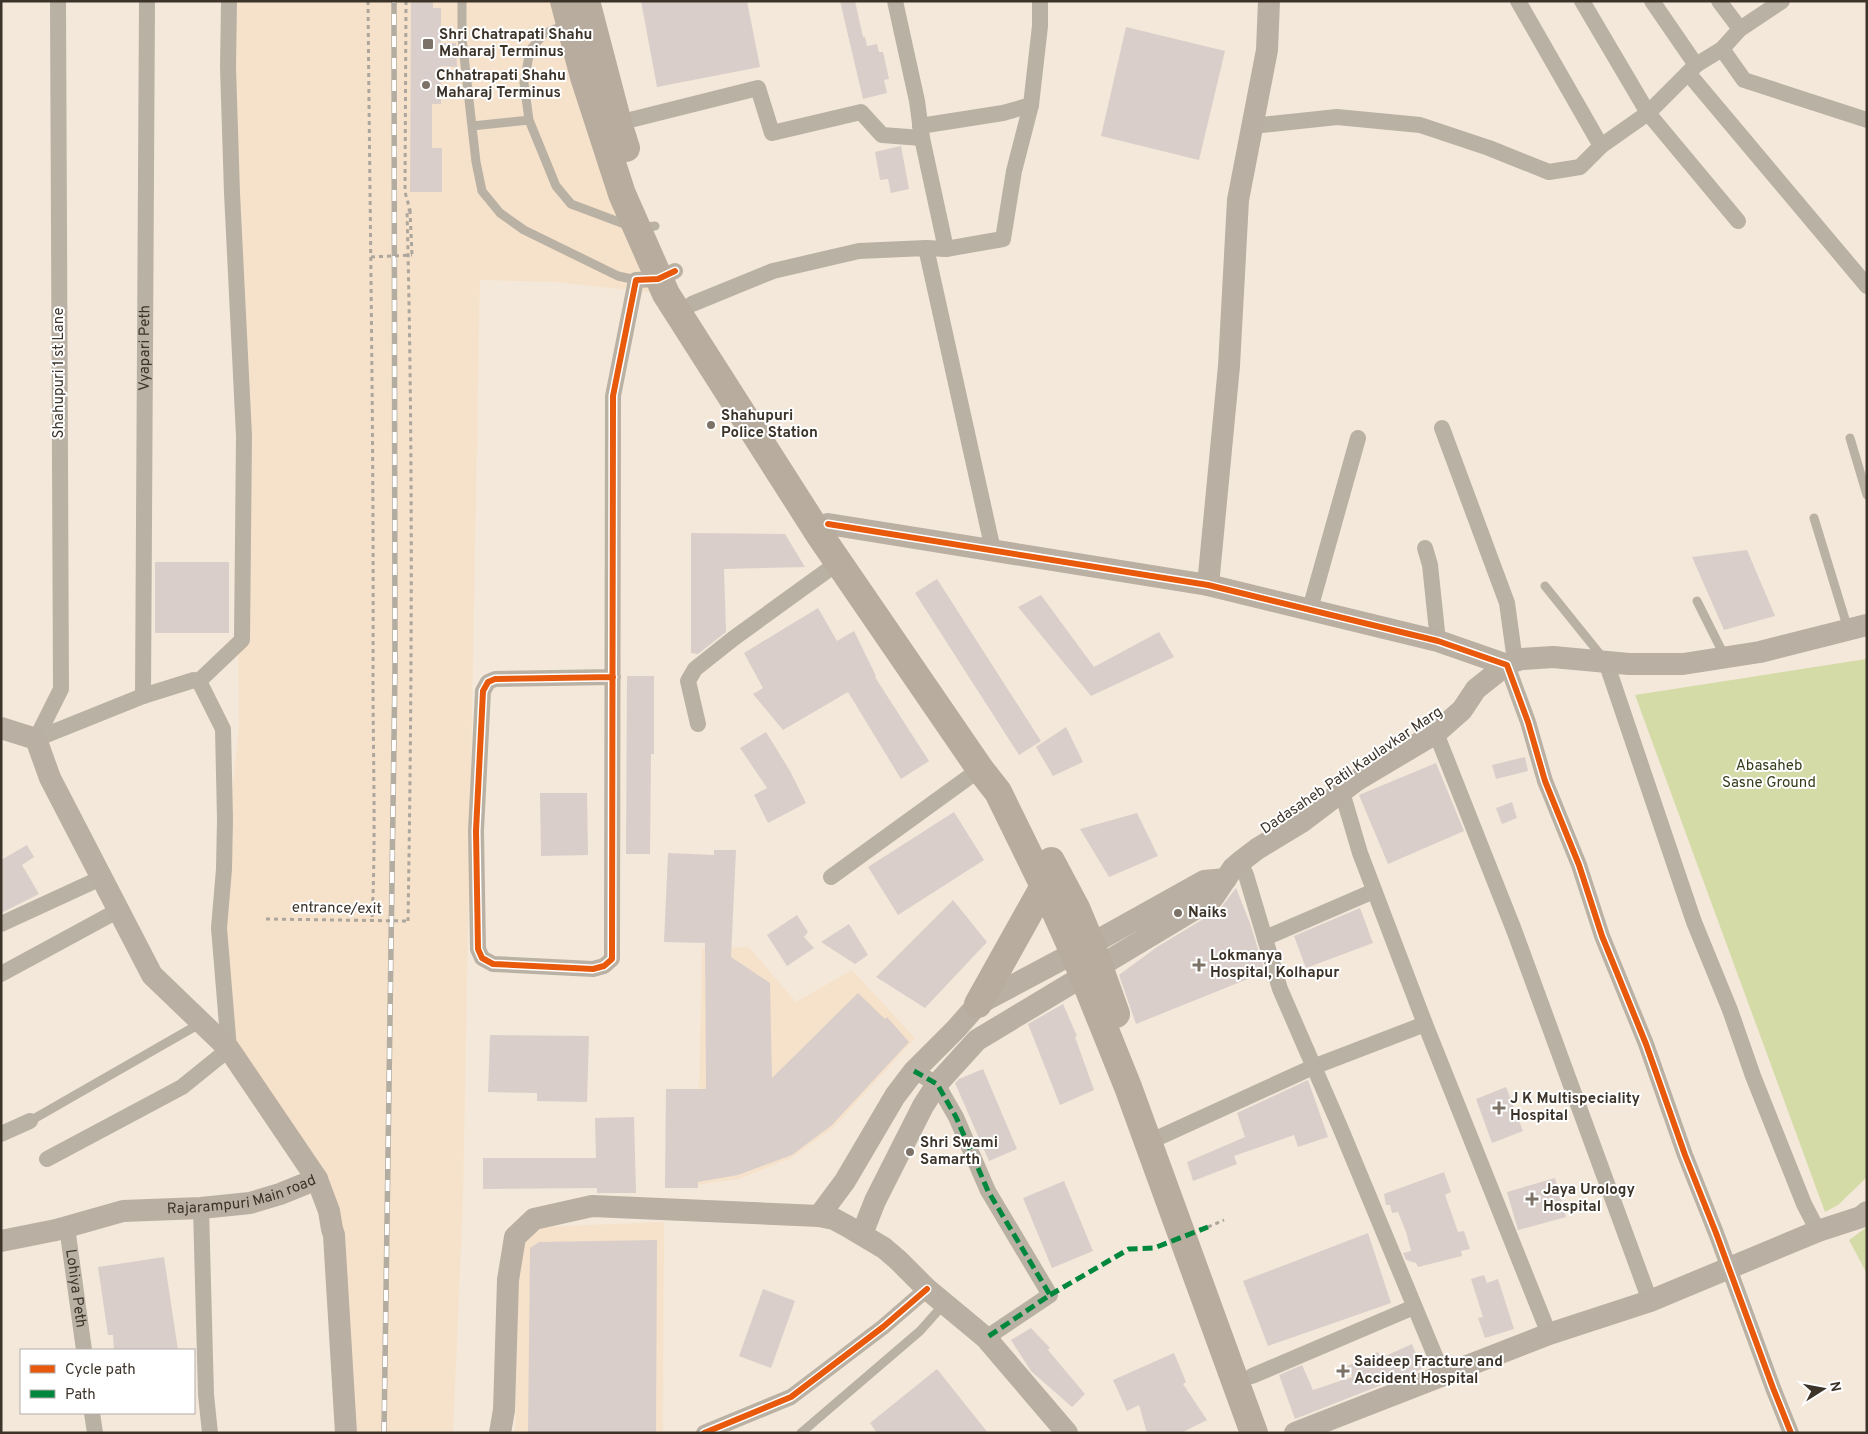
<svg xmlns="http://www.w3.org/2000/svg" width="1868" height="1434" font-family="Overpass,sans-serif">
  <rect width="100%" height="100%" fill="#f4e8da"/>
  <!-- built -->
  <path fill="#f6e2ca" d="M229,1H564L666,294L554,282L480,280L463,1200L453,1433H345L329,1211L229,1049L224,868L239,727L235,307Z
    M749,947L796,1002L852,970L915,1038L833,1128L791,1158L739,1179L697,1185L702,948Z
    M664,1222L663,1433H515L519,1253L527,1238L539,1227Z"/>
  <!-- green -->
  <path fill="#d4dba7" d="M1866,659L1867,1177L1838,1205L1825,1212L1635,695Z
    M1867,1227V1274L1849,1240Z"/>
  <!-- building -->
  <path fill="#d9ceca" d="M411,1H433V8H441V43H456L457,67L441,66V104H432V148H442V192H410Z
    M641,1H747L760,67L657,87Z
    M840,1H855L863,37H865L867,46L877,44L879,52H883L889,79L884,80L887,93L863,99Z
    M1126,27L1225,51L1199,160L1101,136Z
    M901,146L909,189L891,193L888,179L880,180L875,152Z
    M691,533L785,534L805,567L724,569L726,632L698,654L691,653Z
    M1747,550L1775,616L1724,630L1692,557Z
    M155,562H229V633H155Z
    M937,579L1041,741L1019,755L915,593Z
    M1041,595L1094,667L1159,632L1174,657L1091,696L1018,607Z
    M818,608L837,641L854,631L876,676L875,677L929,761L901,779L848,692L783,730L753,694L763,688L744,653Z
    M627,676H654V754H651L650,854H626Z
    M1066,727L1083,762L1053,776L1036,747Z
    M766,732L790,771L806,803L768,823L754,795L767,788L740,748Z
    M1525,757L1528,771L1496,779L1492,765Z
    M1436,763L1464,831L1388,864L1359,795Z
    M540,793H587L588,855L541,856Z
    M1512,802L1517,818L1502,824L1496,808Z
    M954,812L984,860L898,915L868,867Z
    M1137,813L1158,856L1109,877L1080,829Z
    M27,845L34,857L22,865L39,894L1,913V860Z
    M714,850H736L731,957L770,983L772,1078L858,993L885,1019L887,1017L909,1042L832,1125L792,1155L738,1175L698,1182V1188H665L666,1089H706L705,943L664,942L668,853L714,855Z
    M1236,888L1250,923L1265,972L1136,1024L1119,975L1157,947L1220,909Z
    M953,900L987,942L925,1008L876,977Z
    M1360,908L1373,943L1306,968L1294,936Z
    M797,915L808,932L804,937L814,948L787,966L767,935Z
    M849,924L868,955L855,964L821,942Z
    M1063,1004L1077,1036L1075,1037L1094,1090L1060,1105L1028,1024Z
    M490,1035L589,1036L587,1102L537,1101V1093L488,1092Z
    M983,1069L1017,1149L989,1161L955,1083L959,1079Z
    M1308,1080L1328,1137L1298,1147L1294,1135L1234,1156L1237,1164L1193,1181L1187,1162L1245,1137L1237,1113Z
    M1506,1087L1523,1131L1492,1143L1476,1099Z
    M634,1117L636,1193H597V1188L483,1189V1158H596L595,1118Z
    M1444,1172L1451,1192L1445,1195L1458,1232L1464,1231L1470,1249L1461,1251L1462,1256L1418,1267L1416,1263L1406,1260L1403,1253L1411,1251L1406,1232L1398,1212L1392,1213L1390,1205H1386L1384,1194Z
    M1555,1178L1566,1217L1518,1230L1507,1192Z
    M1064,1181L1093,1251L1052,1268L1023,1198Z
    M1368,1233L1391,1303L1268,1346L1243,1281Z
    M657,1240L656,1433H528L530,1248L539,1242Z
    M164,1257L178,1350H114L113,1335H108L98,1267Z
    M1484,1275L1487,1283L1498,1279L1514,1329L1485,1338L1478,1318L1483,1317L1471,1279Z
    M763,1289L795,1301L771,1368L739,1356Z
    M1031,1328L1050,1348L1048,1350L1085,1394L1072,1407L1031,1371L1011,1340Z
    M1412,1344L1422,1369L1295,1419L1279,1375L1302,1365L1313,1390L1352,1377L1347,1366L1378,1352L1381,1358Z
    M1174,1353L1186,1382L1183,1384L1207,1420L1181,1433H1147L1139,1405L1127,1411L1113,1380Z
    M937,1369L988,1433H877L870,1423Z"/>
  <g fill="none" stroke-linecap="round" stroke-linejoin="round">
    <!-- path -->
    <path stroke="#ada69c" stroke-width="3" stroke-dasharray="4 4" stroke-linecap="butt" d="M368,1C370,226 374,451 373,676C373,757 376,839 372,920
      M406,1L405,192L410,210H407C413,447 412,684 408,921
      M410,210L412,255
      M1208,1227L1224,1220"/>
    <!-- lane -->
    <path stroke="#bab1a5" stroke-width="9" d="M462,1V38L476,162L482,191L500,213L524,230L618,276L636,280
      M566,24L544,34L530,50L524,83L529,120L556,186L571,204L635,228L655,226
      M472,126L529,120
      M1850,438L1867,495
      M1814,518L1848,629
      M1545,586L1603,658
      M1697,601L1725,657
      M30,1121L201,1023
      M801,1433L920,1331L944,1304"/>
    <!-- street -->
    <g stroke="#bab1a5" stroke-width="16">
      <path d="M895,1L917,101L922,138L946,249L926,248"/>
      <path d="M1518,1L1601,146"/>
      <path d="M1582,1L1648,113L1738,221"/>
      <path d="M1652,1L1696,65"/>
      <path d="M1719,1L1740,29"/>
      <path d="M1722,49L1744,80L1867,120"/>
      <path d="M1688,73L1867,286"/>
      <path d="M618,123L758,88L772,133L861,112L882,135L922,138"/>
      <path d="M920,126L1003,113L1031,105L1040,26V1"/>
      <path d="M1252,126L1337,117L1420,125L1489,148L1549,172L1580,167L1601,146L1648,113L1696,65L1722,49L1740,29L1782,1"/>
      <path d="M946,249L1003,239L1014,171L1031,105"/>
      <path d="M692,304L773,271L859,251L926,248L993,550"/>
      <path d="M1442,428L1507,603L1515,661"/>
      <path d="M1425,548L1430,565L1438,641"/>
      <path d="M1310,609L1358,438"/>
      <path d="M1606,662L1694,922L1730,1010L1753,1076L1804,1204L1818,1231"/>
      <path d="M1507,665L1528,722L1545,781L1579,865L1602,936L1646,1044L1685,1155L1716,1233L1773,1388L1791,1433"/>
      <path d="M613,677L495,679L488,682L483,691L476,831L478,949L482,958L493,964L593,969L604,966L612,959L613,396L636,280L658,279L675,271"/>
      <path d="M199,681L242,640L244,436L232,193L228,67L229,1"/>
      <path id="s1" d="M143,696L147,1"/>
      <path d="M698,724L688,681L695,669L734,638L839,562"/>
      <path d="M1436,733L1514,930L1650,1301"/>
      <path d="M36,739L143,696L194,680L199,681L223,729L225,819L224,869L219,928L229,1049L182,1087L47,1159"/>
      <path d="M36,739L61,689L58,1"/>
      <path d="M1342,792L1360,853L1425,1024L1549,1334"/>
      <path d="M1240,862L1246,875L1280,989L1340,1127L1443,1375"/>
      <path d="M831,877L980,769"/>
      <path d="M1,924L101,878"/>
      <path d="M1265,938L1374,891"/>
      <path d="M1,974L119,910"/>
      <path d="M914,1071L937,1084L956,1117L988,1191L1050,1295L986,1338"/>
      <path d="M1,1134L30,1121"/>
      <path d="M1162,1136L1313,1067L1425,1024"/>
      <path d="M201,1208L206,1395L210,1433"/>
      <path id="s2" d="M67,1227L84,1350"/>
      <path d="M1252,1376L1414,1307"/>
      <path d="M92,1413L95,1433"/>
      <path d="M704,1433L791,1397L883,1327L927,1289"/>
    </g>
    <!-- secondary -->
    <g stroke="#b9afa2" stroke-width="22">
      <path d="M828,524L1208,585L1438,641L1507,665"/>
      <path d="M1208,585L1229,366L1238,200L1267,50L1269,1"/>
      <path d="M1,728L36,739L50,778L152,975L229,1049L317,1179"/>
      <path d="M819,1216L845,1181L895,1096L914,1071L956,1029L978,1004L1102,938L1204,881L1226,879"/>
      <path d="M862,1234L875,1201L923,1106L937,1084L977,1040L1213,898L1233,868L1240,862L1257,849L1303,821L1357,780L1436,733L1462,710L1476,689L1505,666L1515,661L1522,659L1553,657L1629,664H1683L1760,652L1867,625"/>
      <path id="s3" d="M1,1241L56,1230L123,1211L201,1208L250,1203L280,1194L317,1179L329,1211L332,1229L334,1235L346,1433"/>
      <path d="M500,1433L504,1410L508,1280L515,1237L534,1219L592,1206L819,1216L834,1219L847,1226L884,1248L898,1260L927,1289L986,1338L1067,1433"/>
      <path d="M1295,1433L1549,1334L1650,1301L1818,1231L1861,1217L1867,1212"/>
    </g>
    <!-- highway -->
    <path stroke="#b8ac9e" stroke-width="28" d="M564,1L584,77L622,194L666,294L819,534L980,769L998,792L1044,886L1074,953L1128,1087L1254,1433
      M586,1L618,123L626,148
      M1051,861L1076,908L1091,944L1116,1014
      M978,1004L1044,886"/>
    <!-- rail casing -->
    <g stroke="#b3aca1" stroke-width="5.5">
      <path id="rail" d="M384,1433L395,670L394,1"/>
    </g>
    <!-- rail -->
    <use href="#rail" stroke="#fff" stroke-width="4" stroke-dasharray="11" stroke-linecap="butt"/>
    <!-- path-bridge -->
    <path stroke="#ada69c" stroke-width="3" stroke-dasharray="4 4" stroke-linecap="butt" d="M371,257L412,255
      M266,919L408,921"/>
    <!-- quiet -->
    <path stroke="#00873e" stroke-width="5" stroke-dasharray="10 5" stroke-linecap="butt" d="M914,1071L937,1084L956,1117L988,1191L1050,1295L986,1338
      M1050,1295L1129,1249L1154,1248L1208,1227"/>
    <!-- cycleway casing -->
    <g stroke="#fff" stroke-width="9">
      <path id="cycleway" d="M828,524L1208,585L1438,641L1507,665L1528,722L1545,781L1579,865L1602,936L1646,1044L1685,1155L1716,1233L1773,1388L1791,1433
        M613,677L495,679L488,682L483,691L476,831L478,949L482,958L493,964L593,969L604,966L612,959L613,396L636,280L658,279L675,271
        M704,1433L791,1397L883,1327L927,1289"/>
    </g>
    <!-- cycleway -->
    <use href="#cycleway" stroke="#e8590c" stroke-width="6"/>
  </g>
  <!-- markers -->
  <g fill="#7c7267" stroke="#fff" stroke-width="2">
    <rect x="422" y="38" width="12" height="12" rx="2.5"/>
    <circle cx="426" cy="85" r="5"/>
    <circle cx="711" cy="425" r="5"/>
    <circle cx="1178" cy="913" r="5"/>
    <path d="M1196.5 957.5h5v5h5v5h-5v5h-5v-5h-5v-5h5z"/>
    <path d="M1496.5 1100.5h5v5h5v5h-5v5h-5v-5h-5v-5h5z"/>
    <circle cx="910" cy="1152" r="5"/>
    <path d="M1529.5 1191.5h5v5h5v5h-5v5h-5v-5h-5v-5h5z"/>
    <path d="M1340.5 1363.5h5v5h5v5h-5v5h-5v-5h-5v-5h5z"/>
  </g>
  <g text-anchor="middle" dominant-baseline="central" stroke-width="4" stroke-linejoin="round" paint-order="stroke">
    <!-- poi labels -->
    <g font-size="15" font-weight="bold" fill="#3c3329" stroke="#fff" text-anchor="start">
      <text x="439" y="35">Shri Chatrapati Shahu<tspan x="439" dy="17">Maharaj Terminus</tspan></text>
      <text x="436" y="76">Chhatrapati Shahu<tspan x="436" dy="17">Maharaj Terminus</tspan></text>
      <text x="721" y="416">Shahupuri<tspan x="721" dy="17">Police Station</tspan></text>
      <text x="1188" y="913">Naiks</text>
      <text x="1210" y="956">Lokmanya<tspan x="1210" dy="17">Hospital, Kolhapur</tspan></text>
      <text x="1510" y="1099">J K Multispeciality<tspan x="1510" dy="17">Hospital</tspan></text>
      <text x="920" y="1143">Shri Swami<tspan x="920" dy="17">Samarth</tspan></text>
      <text x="1543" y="1190">Jaya Urology<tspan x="1543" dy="17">Hospital</tspan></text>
      <text x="1354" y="1362">Saideep Fracture and<tspan x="1354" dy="17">Accident Hospital</tspan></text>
    </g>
    <!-- street labels -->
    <g font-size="15" fill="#3c3329" stroke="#fff">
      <text stroke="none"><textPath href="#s1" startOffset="348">Vyapari Peth</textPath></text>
      <text transform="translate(59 373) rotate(-90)">Shahupuri 1 st Lane</text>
      <text transform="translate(1352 771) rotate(-34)">Dadasaheb Patil Kaulavkar Marg</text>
      <text transform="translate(337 909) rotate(1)">entrance/exit</text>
      <text stroke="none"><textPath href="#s3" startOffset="246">Rajarampuri Main road</textPath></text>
      <text stroke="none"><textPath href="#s2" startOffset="62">Lohiya Peth</textPath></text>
    </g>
    <!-- park labels -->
    <g font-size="15" fill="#343d19" stroke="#fff">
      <text x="1769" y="766">Abasaheb<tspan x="1769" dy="17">Sasne Ground</tspan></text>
    </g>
  </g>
  <!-- border -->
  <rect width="1868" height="1434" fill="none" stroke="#3c3329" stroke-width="5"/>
  <!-- legend -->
  <rect x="20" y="1349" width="175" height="65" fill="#ffffff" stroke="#b1ada9"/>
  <rect x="30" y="1365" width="25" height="8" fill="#e8590c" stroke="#b1ada9"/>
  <text x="65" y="1374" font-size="15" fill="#3c3329">Cycle path</text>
  <rect x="30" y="1390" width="25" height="8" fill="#00873e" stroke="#b1ada9"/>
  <text x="65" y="1399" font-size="15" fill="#3c3329">Path</text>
  <!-- north arrow -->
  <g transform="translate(1823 1389) rotate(79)" stroke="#ffffff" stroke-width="4" paint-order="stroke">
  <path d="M0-4L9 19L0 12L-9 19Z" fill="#3c3329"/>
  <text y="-8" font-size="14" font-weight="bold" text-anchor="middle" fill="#3c3329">N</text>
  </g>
</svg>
